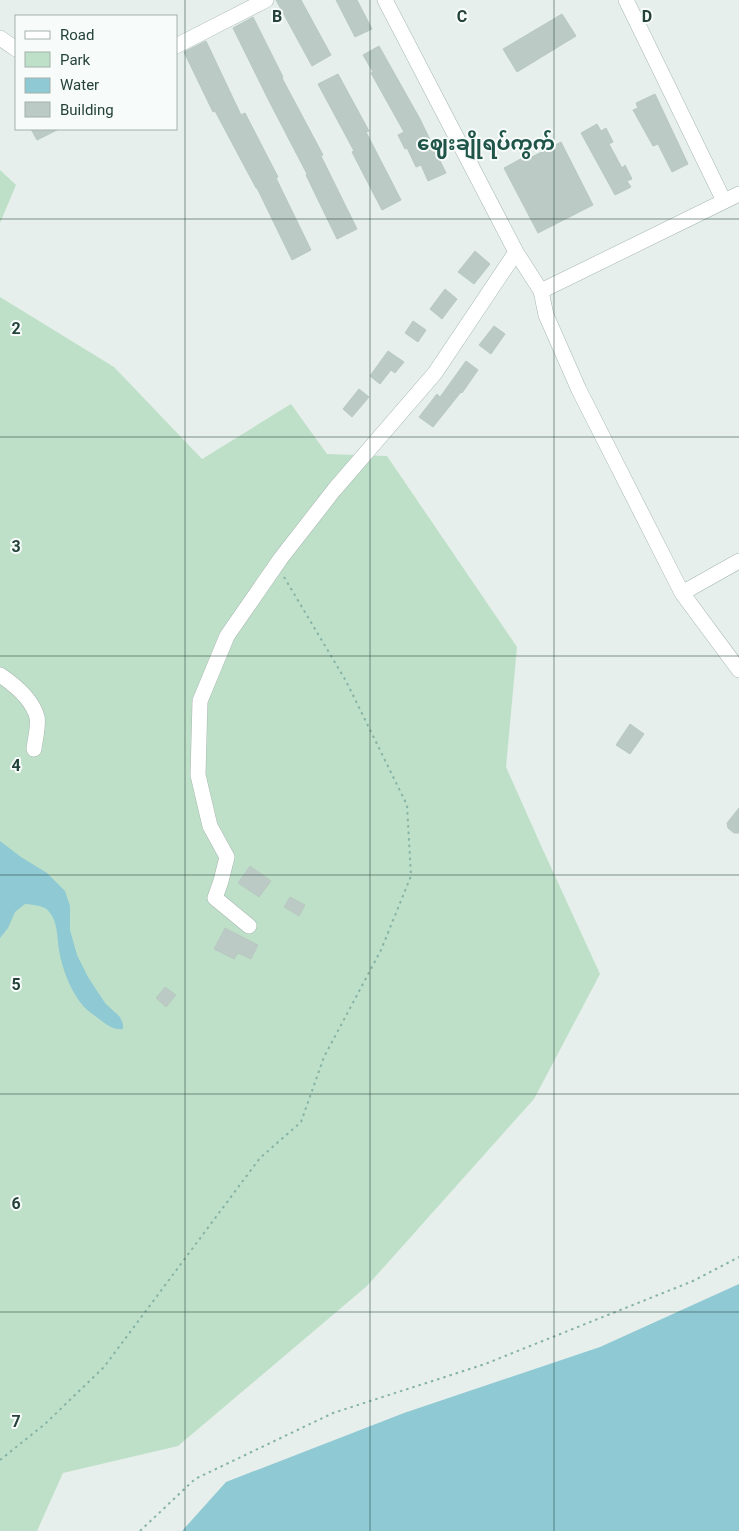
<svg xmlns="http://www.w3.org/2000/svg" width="739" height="1531" font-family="Roboto,'Noto Sans Myanmar',sans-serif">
  <rect width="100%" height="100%" fill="#e6efeb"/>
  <!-- green -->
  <path fill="#bfe0c8" d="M0,170L16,185L0,223Z
    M0,297L114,367L202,459L291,404L327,454L387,456L517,647L506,767L543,850L600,974L534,1099L367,1286L178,1446L63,1473L37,1531H0Z"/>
  <!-- water -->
  <path fill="#8ec9d4" d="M0,841L21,857L47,873L65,891L70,906V930L77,955L88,977L105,1003L120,1017L123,1024V1029C114,1031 106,1024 99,1019C94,1015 88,1011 84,1007C71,992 62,969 59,950C57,938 58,923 50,913C45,905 34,905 25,904L15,912L8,928L0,938Z
    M739,1284V1531H182L226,1482L404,1413L600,1347Z"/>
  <!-- building -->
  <path fill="#bbcac4" stroke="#b8c9c2" d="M276,0H301L331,55L312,66Z
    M336,0H357L372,29L355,37Z
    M562,14L576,36L517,72L503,49Z
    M253,17L283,77L282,78L323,155L321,156L357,229L337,239L306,175L307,174L269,101L233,28Z
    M206,41L241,115L245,113L278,177L276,178L311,250L292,260L257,188H256L215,111L213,112L184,52Z
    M379,46L420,119L446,173L428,181L421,165L416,167L407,148L405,149L398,135L404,132L371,73L373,72L363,55Z
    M338,74L369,131L366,132L401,200L382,210L352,152L354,151L318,84Z
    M655,94L688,164L672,172L658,144L653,146L633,110L638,108L636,103Z
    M597,124L601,131L606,128L613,142L609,144L622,168L625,165L632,179L627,181L631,187L615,195L581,133Z
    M31,129H59L37,140Z
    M561,142L593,205L538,233L504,168L526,156L528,159Z
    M475,251L490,264L474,284L458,272Z
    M445,289L457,299L442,319L430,309Z
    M413,321L426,330L418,342L405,333Z
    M494,326L505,334L491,354L479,345Z
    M388,351L404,362L395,373L391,370L380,384L370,376Z
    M466,361L478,370L462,393L461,392L433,427L419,417L437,394L440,397Z
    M359,389L369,397L352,417L343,409Z
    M630,724L644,734L630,754L616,745Z
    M739,808V833H734L728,828L727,823Z
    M250,866L271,881L259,897L238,883Z
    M290,897L305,905L299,916L284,907Z
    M225,928L258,945L251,959L238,953L234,959L214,949Z
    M165,987L176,995L166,1007L156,998Z"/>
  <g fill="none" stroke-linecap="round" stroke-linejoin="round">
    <!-- minor casing -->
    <g stroke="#a8b8b2" stroke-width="16">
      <path id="minor" d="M385,0L516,252L541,291L546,315L579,390L682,593L739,670
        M626,0L724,201
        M0,38L16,49
        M176,46L266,0
        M541,291L739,194
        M682,593L739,561
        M0,675C15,685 32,699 37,717C39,724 35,740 34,749
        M249,926L215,898L221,881L227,857L210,826L198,775L200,701L227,636L281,558L334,490L435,373L516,252"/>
    </g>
    <!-- path -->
    <path stroke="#86b3a5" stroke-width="2" stroke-dasharray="2.5 4" stroke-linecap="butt" d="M0,1460L45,1424L104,1367L260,1158L301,1122L324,1057L381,950L411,876L407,805L346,681L284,577
      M140,1531L195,1479L333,1413L485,1364L693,1281L739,1257"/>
    <!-- minor -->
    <use href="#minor" stroke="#fff" stroke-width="15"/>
  </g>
  <!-- grid -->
  <path fill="none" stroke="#24423a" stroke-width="1" stroke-opacity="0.55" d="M185,0V1531M370,0V1531M554,0V1531M0,219H739M0,437H739M0,656H739M0,875H739M0,1094H739M0,1312H739"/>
  <g text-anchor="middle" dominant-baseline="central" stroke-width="4" stroke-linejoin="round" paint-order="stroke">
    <!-- quarter labels -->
    <g font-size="20" font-weight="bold" fill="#1f5548" stroke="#f7fbf9">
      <text x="486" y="143">ဈေးချိုရပ်ကွက်</text>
    </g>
  </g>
  <g font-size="16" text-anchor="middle" font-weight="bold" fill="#24423a" stroke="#f7fbf9" stroke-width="4" stroke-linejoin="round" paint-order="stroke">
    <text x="277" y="22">B</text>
    <text x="462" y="22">C</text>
    <text x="647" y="22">D</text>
    <text x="16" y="334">2</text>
    <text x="16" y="552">3</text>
    <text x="16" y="771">4</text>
    <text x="16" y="990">5</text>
    <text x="16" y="1209">6</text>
    <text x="16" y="1427">7</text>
  </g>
  <!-- legend -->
  <rect x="15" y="15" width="162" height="115" fill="#f7fbf9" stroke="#a3b1ad"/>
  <rect x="25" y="31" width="25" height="8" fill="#ffffff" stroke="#a3b1ad"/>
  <text x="60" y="40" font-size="15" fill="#24423a">Road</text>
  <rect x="25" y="52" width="25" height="15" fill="#bfe0c8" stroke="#a3b1ad"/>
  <text x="60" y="65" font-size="15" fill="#24423a">Park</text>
  <rect x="25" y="78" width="25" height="15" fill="#8ec9d4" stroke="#a3b1ad"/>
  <text x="60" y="90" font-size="15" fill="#24423a">Water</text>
  <rect x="25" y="102" width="25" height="15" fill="#bbcac4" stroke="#a3b1ad"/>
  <text x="60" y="115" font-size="15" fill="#24423a">Building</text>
</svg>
